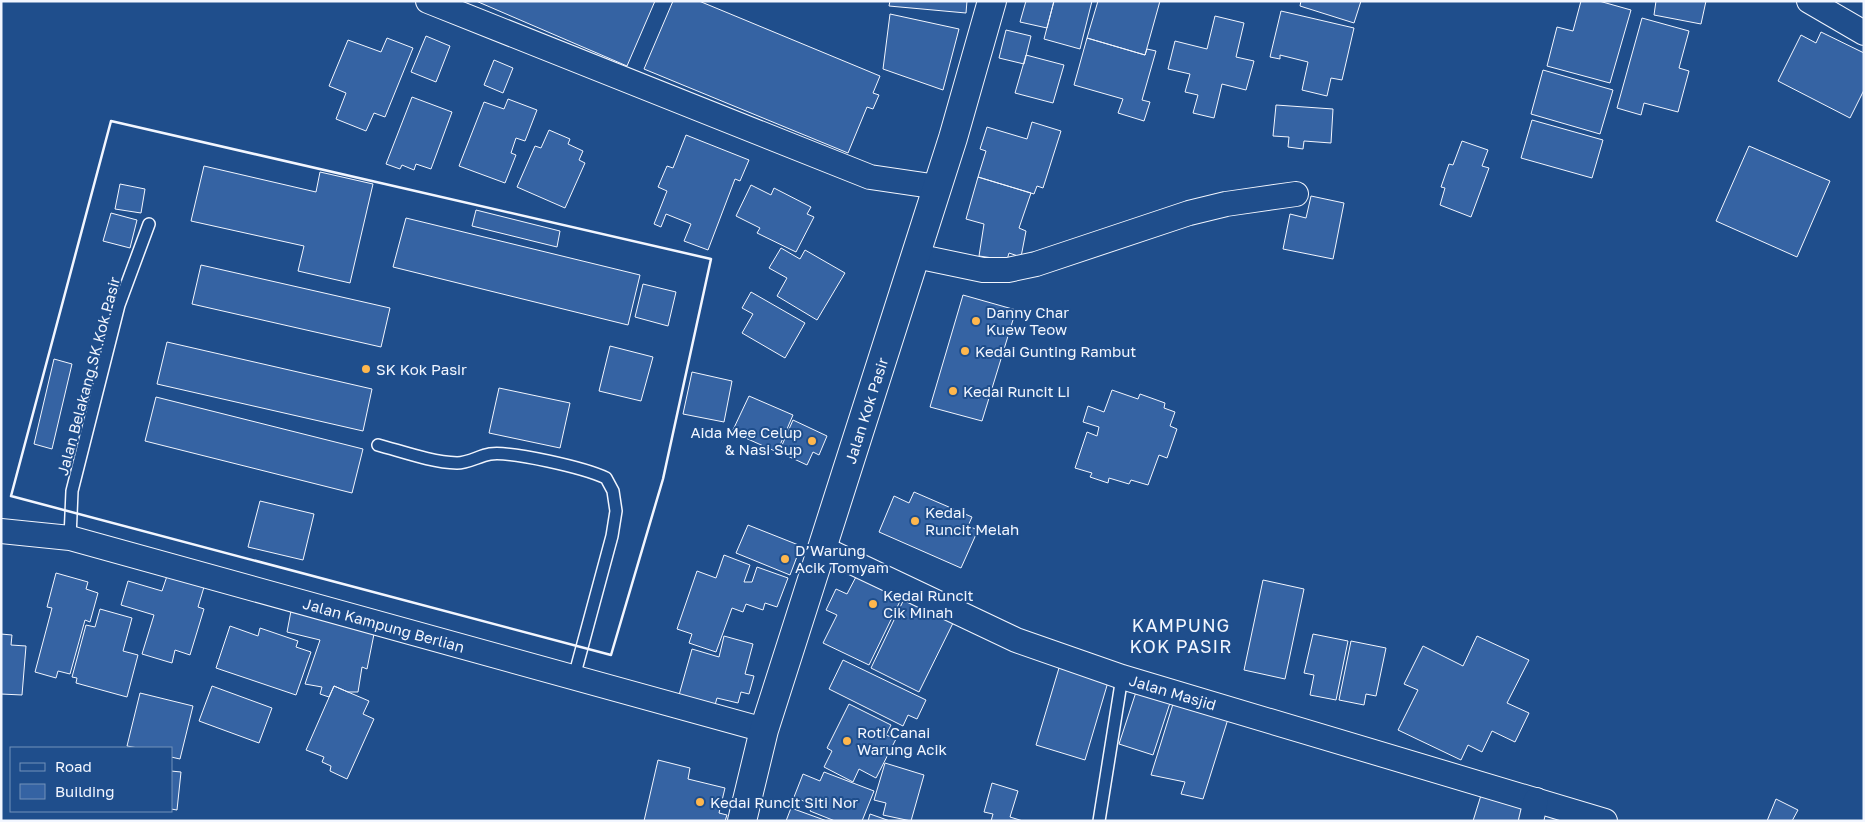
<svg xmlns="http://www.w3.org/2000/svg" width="1865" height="822" font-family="'Golos Text',sans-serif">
  <rect width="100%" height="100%" fill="#1f4e8c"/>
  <!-- building -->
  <path fill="#3563a3" stroke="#f2f6ff" d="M476,1H655L627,66Z
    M673,1H699L880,76L873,93L879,95L873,109L867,107L848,153L644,69Z
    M890,1H967L966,13L889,6Z
    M1026,1H1054L1047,28L1020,22Z
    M1054,1H1092L1080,49L1044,39Z
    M1098,1H1160L1145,55L1087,38Z
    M1301,1H1361L1354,23L1300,6Z
    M1581,1H1599L1631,10L1610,83L1547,66L1557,27L1573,31Z
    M1656,1H1706L1701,24L1654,15Z
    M1281,11L1354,28L1342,80L1331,78L1327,96L1302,90L1308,62L1280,55V59L1270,57Z
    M890,14L959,29L943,90L883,69Z
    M1215,16L1244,23L1236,57L1254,61L1246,90L1222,84L1214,118L1193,113L1198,95L1185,92L1190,74L1168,69L1175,41L1207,49Z
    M1642,18L1689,31L1679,68L1689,71L1678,112L1644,103L1641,115L1617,108Z
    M1006,30L1031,36L1024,64L999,58Z
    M1821,32L1864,53V90L1850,118L1778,81L1801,35L1816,43Z
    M426,36L450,46L436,82L411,72Z
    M387,38L413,48L385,117L374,113L366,131L336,119L346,93L329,86L348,40L381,52Z
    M1087,38L1145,55L1147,49L1156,51L1142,100L1150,102L1144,121L1118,113L1123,99L1074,85Z
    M1026,55L1064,65L1053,103L1015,93Z
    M494,60L513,68L503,93L484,85Z
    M1543,70L1613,90L1600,134L1531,114Z
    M412,97L452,112L431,169L416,164L414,170L402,165L400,169L386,164Z
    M508,99L537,110L525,141L516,138L511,153L516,155L505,183L459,166L484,102L504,109Z
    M1276,105L1333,109L1331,143L1304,141L1303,149L1288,147L1289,137L1273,136Z
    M1532,120L1603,140L1592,178L1521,158Z
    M1032,122L1061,131L1043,188L1037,186L1034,194L978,177L986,151L980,149L987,127L1027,139Z
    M549,130L570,139L568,144L583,151L579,160L585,163L565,208L517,187L535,146L541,148Z
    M686,135L749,160L740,181L735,179L708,250L684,241L691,224L666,214L661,227L654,224L667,191L658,187L667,166L673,168Z
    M1462,141L1488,150L1482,166L1489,168L1471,217L1440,205L1445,188L1441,187L1449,164L1453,165Z
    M1749,146L1830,181L1797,257L1716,221Z
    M204,166L316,192L320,172L373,184L350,283L298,271L304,246L191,221Z
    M978,177L1031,193L1019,228L1026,231L1021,257L1009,253L1007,260L979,256L984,224L966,219Z
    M120,184L145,189L141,213L115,209Z
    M751,185L771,195L774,188L811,207L807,214L814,217L796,252L757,233L760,228L736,216Z
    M1311,196L1344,203L1333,259L1283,249L1290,214L1306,218Z
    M476,210L560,231L557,247L472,226Z
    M111,213L137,220L130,248L103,241Z
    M406,218L640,275L628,325L393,267Z
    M781,248L800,259L805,250L845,273L817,320L777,296L787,278L769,268Z
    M201,265L390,308L381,347L192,304Z
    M643,284L676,292L668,326L635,317Z
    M751,292L805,323L785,358L742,333L753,314L742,308Z
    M963,295L1016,310L982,421L930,407Z
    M167,342L372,389L363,431L157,384Z
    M610,346L653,357L641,401L599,391Z
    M54,359L72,364L52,449L34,444Z
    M692,372L732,381L724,422L683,414Z
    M499,388L570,403L560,448L489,433Z
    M1112,390L1138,399L1140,394L1165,403L1164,408L1175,412L1170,426L1177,429L1167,458L1159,455L1148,485L1131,480L1129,484L1109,478L1108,483L1090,477L1092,473L1075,468L1087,432L1097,436L1099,427L1083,422L1088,406L1104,412Z
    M749,396L793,415L777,452L732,432Z
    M156,397L363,449L352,493L145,441Z
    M793,420L827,436L819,455L813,452L807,465L779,452Z
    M914,492L972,517L968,526L978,530L961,568L879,532L894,496L909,503Z
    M260,501L314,514L303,560L248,547Z
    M748,525L801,546L790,575L736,553Z
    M724,555L750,565L744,582H752L757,567L788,578L777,607L765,603L763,610L746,604L743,612L732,608L716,652L689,643L692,634L677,629L697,571L716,578Z
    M56,573L88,582L86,589L98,593L90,622L85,620L70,674L58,671L56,678L35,672L52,608L47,607Z
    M858,573L903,595L869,665L823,643L837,615L826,610L836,589L847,594Z
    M167,576L204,587L198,607L204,609L190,655L175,650L172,663L142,654L154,615L121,605L128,581L162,591Z
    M1263,580L1304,589L1285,679L1244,670Z
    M905,597L954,621L919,692L871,668Z
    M100,609L132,618L123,651L138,655L127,697L76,683L77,678L72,677L86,625L95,627Z
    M291,611L374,634L367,669L362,667L358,692H348L334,686L329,697L320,694L322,687L305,684L320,640L287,632Z
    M230,626L258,636L260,628L298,641L296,647L311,652L296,695L216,668Z
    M1,634L12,635L11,645L26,646L22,695L1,694Z
    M1313,634L1348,641L1336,700L1310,695L1314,675L1304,673Z
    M724,636L753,644L745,674L754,676L749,694L741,692L738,703L717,698L715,705L679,695L692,649L719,657Z
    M1477,636L1529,660L1507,703L1529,713L1515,742L1492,731L1482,752L1468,745L1461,760L1398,730L1418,690L1404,684L1423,646L1463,666Z
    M1351,641L1386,648L1376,696L1366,694L1364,705L1339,700Z
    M843,660L926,700L917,719L908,715L903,726L829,689Z
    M1059,668L1108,682L1085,760L1036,745Z
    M212,686L272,708L259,743L199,721Z
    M334,686L369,701L363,714L374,719L347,779L330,771L331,766L322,762L324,757L306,750Z
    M1136,692L1170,703L1153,755L1119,744Z
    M140,693L193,706L180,759L171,757V748H138L127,746Z
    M849,704L891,725L886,735L896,739L876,778L859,769L853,782L824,767L832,751L827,748Z
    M1173,704L1228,719L1203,799L1181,794L1185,782L1151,775Z
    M658,760L690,768L688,779L725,788L719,813L727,815L725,821H644Z
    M885,763L924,775L911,821L883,815L886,803L874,800Z
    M171,771L181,772L177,810L171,809Z
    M824,772L874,791L862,821H835L810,811L813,805L794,797L803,774L820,781Z
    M992,783L1018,791L1010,817L1023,821H991L993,814L984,812Z
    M1482,792L1530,809L1526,821H1473Z
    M1776,799L1798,810L1792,821H1767Z
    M791,808L827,821H786Z
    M870,814L890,821H868Z"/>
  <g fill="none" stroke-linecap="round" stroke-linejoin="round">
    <!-- lane casing -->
    <g stroke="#f2f6ff" stroke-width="14">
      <path id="lane" d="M378,445C404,452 431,462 457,463C468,463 479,456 490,454C512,451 585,468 606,478L613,491L616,511L612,536L574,677
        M70,538L72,491L119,305L149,224
        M1099,821L1122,677"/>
    </g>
    <!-- street casing -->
    <g stroke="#f2f6ff" stroke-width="26">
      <g id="street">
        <path d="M428,1L870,177L938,187"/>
        <path d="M1809,1L1864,33"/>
        <path d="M916,256L983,270H1008L1036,264L1189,213L1226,204L1296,194"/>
        <path id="s1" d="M1,531L70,538L764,730"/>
        <path id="s2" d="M822,548L1016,640L1122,677L1605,821"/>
        <path d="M1531,821L1536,800"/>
      </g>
    </g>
    <!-- secondary casing -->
    <g stroke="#f2f6ff" stroke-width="30">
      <g id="secondary">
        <path id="s3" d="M742,821L764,730L953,138L992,1"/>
      </g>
    </g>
    <!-- lane -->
    <use href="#lane" stroke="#1f4e8c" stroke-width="11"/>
    <!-- street -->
    <use href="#street" stroke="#1f4e8c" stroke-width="24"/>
    <!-- secondary -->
    <use href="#secondary" stroke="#1f4e8c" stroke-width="28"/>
    <!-- wall -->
    <path stroke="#f2f6ff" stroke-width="2.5" d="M111,121L711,259L663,479L611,655L11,496Z"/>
  </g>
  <!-- markers -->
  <g fill="#ffb74d" stroke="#1f4e8c" stroke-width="2">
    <circle cx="976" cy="321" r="5"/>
    <circle cx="965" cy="351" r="5"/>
    <circle cx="366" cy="369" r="5"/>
    <circle cx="953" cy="391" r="5"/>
    <circle cx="812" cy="441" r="5"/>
    <circle cx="915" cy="521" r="5"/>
    <circle cx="785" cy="559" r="5"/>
    <circle cx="873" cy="604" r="5"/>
    <circle cx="847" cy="741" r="5"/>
    <circle cx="700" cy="802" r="5"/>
  </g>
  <g text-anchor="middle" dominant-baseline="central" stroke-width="4" stroke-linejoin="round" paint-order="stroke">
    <!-- poi labels -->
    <g font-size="15" fill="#f2f6ff" stroke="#1f4e8c" text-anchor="start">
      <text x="986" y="312">Danny Char<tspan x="986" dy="17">Kuew Teow</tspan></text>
      <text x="975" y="351">Kedai Gunting Rambut</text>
      <text x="376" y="369">SK Kok Pasir</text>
      <text x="963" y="391">Kedai Runcit Li</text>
      <text x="802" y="432" text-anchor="end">Aida Mee Celup<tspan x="802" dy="17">&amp; Nasi Sup</tspan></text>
      <text x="925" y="512">Kedai<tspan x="925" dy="17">Runcit Melah</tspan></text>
      <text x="795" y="550">D’Warung<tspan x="795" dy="17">Acik Tomyam</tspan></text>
      <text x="883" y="595">Kedai Runcit<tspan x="883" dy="17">Cik Minah</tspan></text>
      <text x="857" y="732">Roti Canai<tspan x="857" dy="17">Warung Acik</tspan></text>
      <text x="710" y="802">Kedai Runcit Siti Nor</text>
    </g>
    <!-- street labels -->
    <g font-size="15" fill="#f2f6ff" stroke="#1f4e8c">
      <text transform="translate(88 376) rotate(-75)">Jalan Belakang SK Kok Pasir</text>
      <text stroke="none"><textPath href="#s3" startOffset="429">Jalan Kok Pasir</textPath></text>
      <text stroke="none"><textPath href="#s1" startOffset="395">Jalan Kampung Berlian</textPath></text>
      <text stroke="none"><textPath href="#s2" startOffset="380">Jalan Masjid</textPath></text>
    </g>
    <!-- quarter labels -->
    <g font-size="18" letter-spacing="1" fill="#f2f6ff" stroke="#1f4e8c">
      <text x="1181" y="625">KAMPUNG<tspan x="1181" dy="21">KOK PASIR</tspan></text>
    </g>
  </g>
  <!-- border -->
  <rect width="1865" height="822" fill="none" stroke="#f2f6ff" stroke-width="5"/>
  <!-- legend -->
  <rect x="10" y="747" width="162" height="65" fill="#1f4e8c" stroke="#7391ba"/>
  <rect x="20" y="763" width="25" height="8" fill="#1f4e8c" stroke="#7391ba"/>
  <text x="55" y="772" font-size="15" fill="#f2f6ff">Road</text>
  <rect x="20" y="784" width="25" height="15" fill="#3563a3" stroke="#7391ba"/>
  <text x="55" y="797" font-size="15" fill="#f2f6ff">Building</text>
</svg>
